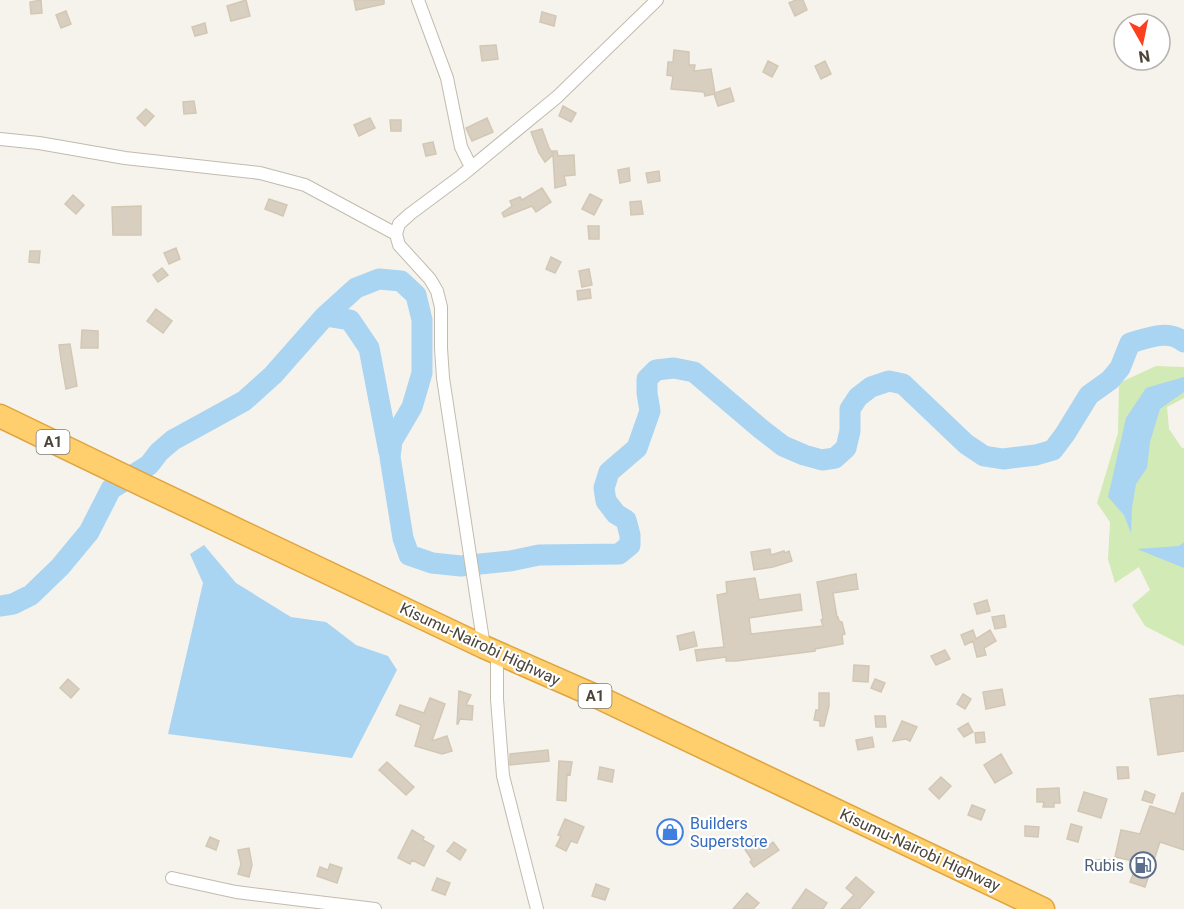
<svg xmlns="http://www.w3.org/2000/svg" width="1184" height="909" font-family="Roboto,sans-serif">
  <rect width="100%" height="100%" fill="#f6f3ec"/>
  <!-- green -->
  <path fill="#d2eab5" d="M1156,366L1184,367V398L1167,407L1169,429L1182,448H1184V646L1145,626L1132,605L1150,590L1139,567L1115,583L1108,559L1110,522L1097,503L1118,433L1119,383Z"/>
  <!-- water -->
  <path fill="#a9d4f2" d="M1184,377V392L1160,409L1150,442L1147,468L1136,484L1132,508L1131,533L1124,515L1108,497L1126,418L1146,388Z
    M1184,542V568L1137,549L1179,546Z
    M204,545L236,583L291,617L326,622L356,645L388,656L397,670L352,758L168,734L203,583L190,554Z"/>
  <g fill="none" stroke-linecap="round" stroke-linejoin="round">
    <!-- river -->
    <path stroke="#a9d4f2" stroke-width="21" d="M325,316L350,320L369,348L389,452
      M0,606L13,604L31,595L60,567L89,532L111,489L149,465L159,452L173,440L244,401L273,375L325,316L356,288L379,279L401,281L416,295L422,320V373L412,407L392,441L390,457L403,538L409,555L432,563L461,566L510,561L539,555L619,554L630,545V535L626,520L616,514L606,501L604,488L609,472L637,448L650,411L647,393V379L656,370L674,368L694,372L761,429L783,446L804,455L822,460L835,458L846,448L850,431V409L858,397L871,387L889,381L903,384L966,444L984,456L1003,459L1036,455L1053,450L1065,434L1089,395L1110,380L1120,368L1130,343C1148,338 1168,329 1184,342"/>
  </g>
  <!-- building -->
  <path fill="#d8cfc1" stroke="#d3c7b4" stroke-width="1.5" d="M41,0L42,13L31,14L30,2Z
    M246,0L250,16L231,21L227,6Z
    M354,0H384V4L356,10Z
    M796,0H803L807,10L795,16L789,3Z
    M66,11L71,24L61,28L56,15Z
    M542,12L556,16L554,26L540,22Z
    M205,23L207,33L195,36L192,27Z
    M496,45L498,59L482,61L480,46Z
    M674,50L689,52V65H695L694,71L711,69L715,93L730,88L734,101L718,106L714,94L705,96L704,92L671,89L673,76L667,75L668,62H673Z
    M768,61L778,66L772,77L763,72Z
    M825,61L831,74L821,79L815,66Z
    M194,101L196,113L184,114L183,102Z
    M563,106L576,113L571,122L559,116Z
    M146,109L154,116L145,126L137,118Z
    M370,118L375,128L359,136L354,125Z
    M487,118L493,132L472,141L466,128Z
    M390,120H401V131H391Z
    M542,129L549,148L553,154V151H557L558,156L574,155L575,175L564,176L566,185L555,188L553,155L545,162L539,153L531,132Z
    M433,142L436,154L426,156L423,144Z
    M629,168L630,181L620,183L618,170Z
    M659,171L660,181L648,183L646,173Z
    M542,188L551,202L536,212L532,206L504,217L502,213L512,206L510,201L520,197L522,200Z
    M590,194L602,200L594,215L582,209Z
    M73,195L84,205L76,214L65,204Z
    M269,199L287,205L283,216L265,209Z
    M641,201L643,214L631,215L630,202Z
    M141,206V235H113L112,207Z
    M588,226H599V239H589Z
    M176,248L180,259L169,264L164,253Z
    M30,251H40L39,263L29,262Z
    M551,257L561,262L555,273L546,269Z
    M162,268L168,275L158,282L153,275Z
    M589,269L592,285L582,287L579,271Z
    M590,289L591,298L578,300L577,291Z
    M156,309L172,321L163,333L147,321Z
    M82,330L98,331V348H81Z
    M70,344L77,386L66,389L61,360L59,345Z
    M770,549L771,555L784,551L785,553L789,551L792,561L773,567L754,570L751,552Z
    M856,574L858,589L833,593L837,617H838L839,621L842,622L845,634L842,635L843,644L815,649V651L736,661H726V657L697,661L695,650L724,647L717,595L727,593L726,582L755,578L759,600L800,594L802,610L749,618L751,634L823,626L821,620L823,619L817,582Z
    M987,600L990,611L977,614L974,604Z
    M1004,615L1006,627L995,629L992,617Z
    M973,630L976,639L990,630L996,641L984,648L986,655L977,657L973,641L965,645L961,635Z
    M694,632L697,646L680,650L677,636Z
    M945,650L950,659L936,665L931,656Z
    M854,665L869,666L868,682L853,681Z
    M68,679L79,689L71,698L60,688Z
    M875,679L885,683L881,692L871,688Z
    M1002,689L1005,705L986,709L983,692Z
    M459,691L471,695L466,705L473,706L472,720L460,719L458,724H457Z
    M819,693H829V706L824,726H820V721L814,720L816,710H819Z
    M963,694L971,699L965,709L957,704Z
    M1179,695V696L1184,695V751L1158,755L1150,699Z
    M430,698L445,704L432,741L447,736L452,751L442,754L415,746L421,725L396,715L400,705L424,713Z
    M875,716H885L886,727H876Z
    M902,721L917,727L910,741L906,739L893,741Z
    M968,723L973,732L964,737L958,729Z
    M984,732L985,742L976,743L975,733Z
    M872,737L874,747L858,750L856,740Z
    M548,750L549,761L510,765V754Z
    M1001,754L1012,773L995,783L984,765Z
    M559,761L572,762L570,775L567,774L566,801L557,800Z
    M387,762L414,787L406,795L379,770Z
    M600,767L614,770L612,782L598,779Z
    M1117,767H1128L1129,778L1118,779Z
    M941,777L951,786L939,799L929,789Z
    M1059,788L1060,803H1054V807H1043L1044,802H1037V789Z
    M1145,791L1155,795L1152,803L1142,800Z
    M1084,792L1107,799L1101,818L1078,811Z
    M1182,793H1184V850L1160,842L1145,887L1130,882L1138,862L1115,857L1121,830L1140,834L1150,806L1175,814Z
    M972,805L985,810L981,820L968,815Z
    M565,819L584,827L577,843L571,841L566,851L556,846L561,836L558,835Z
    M1071,824L1082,827L1078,842L1067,839Z
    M1025,826L1039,827L1038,837L1025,836Z
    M412,830L424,837L423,840L434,846L424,866L412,860L410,864L398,858Z
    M754,836L764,850L773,842L779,850L754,867L750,862L752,860L742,845Z
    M210,837L219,841L216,850L206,846Z
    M454,842L466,850L460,860L447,851Z
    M249,848L252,865L249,877L238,874L241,864L238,850Z
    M1096,860H1112L1111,871H1095Z
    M330,864L342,868L337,883L317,876L320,867L328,870Z
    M856,877L874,892L859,909H841L854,895L846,888Z
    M437,878L450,883L445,895L432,890Z
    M596,884L609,889L605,900L592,896Z
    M806,889L827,903L823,909H792Z
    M747,893L759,903L753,909H733Z"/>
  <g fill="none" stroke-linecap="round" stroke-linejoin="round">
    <!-- street casing -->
    <g stroke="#c2bbae" stroke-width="14">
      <path id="street" d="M418,0L447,78L461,147L469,163
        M0,139L39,143L125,158L260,173L305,185L396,234
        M484,647L443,378L441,348V307L437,291L430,279L399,245L396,234L399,224L410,214L461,176L557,97L657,0
        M497,653V699L503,776L537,909
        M172,878L236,892L375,909"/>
    </g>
    <!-- highway casing -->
    <g stroke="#e0a43c" stroke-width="25">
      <path id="highway" d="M0,416L145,486L484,647L600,698L1043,909"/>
    </g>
    <!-- street -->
    <use href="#street" stroke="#fff" stroke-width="12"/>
    <!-- highway -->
    <use href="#highway" stroke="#ffcf6e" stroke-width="22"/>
  </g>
  <!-- icons -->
  <defs>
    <g id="shop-ring" transform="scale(1.35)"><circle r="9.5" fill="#fff" stroke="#3f7fe0" stroke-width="1.5"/><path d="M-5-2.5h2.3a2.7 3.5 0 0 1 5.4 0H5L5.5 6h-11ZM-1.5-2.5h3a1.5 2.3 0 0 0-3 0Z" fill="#3f7fe0"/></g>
    <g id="fuel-ring" transform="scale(1.35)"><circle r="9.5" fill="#fff" stroke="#5c6f8a" stroke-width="1.5"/><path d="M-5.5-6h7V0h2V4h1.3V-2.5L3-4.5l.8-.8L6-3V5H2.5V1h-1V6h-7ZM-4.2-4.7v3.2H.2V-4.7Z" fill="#5c6f8a"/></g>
  </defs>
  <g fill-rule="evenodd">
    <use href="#shop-ring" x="670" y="832"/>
    <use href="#fuel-ring" x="1143" y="865"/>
  </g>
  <g text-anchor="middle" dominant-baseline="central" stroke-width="4.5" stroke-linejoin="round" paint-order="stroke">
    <!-- shield labels -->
    <g fill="#fff" stroke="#817c74" stroke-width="1.5">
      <rect x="36.5" y="430" width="33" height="24" rx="4.5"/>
      <rect x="578.5" y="684" width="33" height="24" rx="4.5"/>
    </g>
    <g font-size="15" font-weight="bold" fill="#4b4439">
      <text x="53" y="442">A1</text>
      <text x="595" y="696">A1</text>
    </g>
    <!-- street labels -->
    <g font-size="16" fill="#4b4439" stroke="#fff">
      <text transform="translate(480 644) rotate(25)">Kisumu-Nairobi Highway</text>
      <text transform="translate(920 850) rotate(25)">Kisumu-Nairobi Highway</text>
    </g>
    <!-- shop labels -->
    <g font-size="16" fill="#366cbe" stroke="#fff" text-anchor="start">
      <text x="690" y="823">Builders<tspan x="690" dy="18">Superstore</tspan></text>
    </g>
    <!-- service labels -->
    <g font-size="16" fill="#4e5e75" stroke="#fff" text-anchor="end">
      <text x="1124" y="865">Rubis</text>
    </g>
  </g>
  <!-- north arrow -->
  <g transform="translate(1142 42) rotate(171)"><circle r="28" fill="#ffffff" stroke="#b7b4b0" stroke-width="1.5"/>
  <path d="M0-4.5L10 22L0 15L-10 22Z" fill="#fc3f1d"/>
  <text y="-9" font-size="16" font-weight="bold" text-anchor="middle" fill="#4b4439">N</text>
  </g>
</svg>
